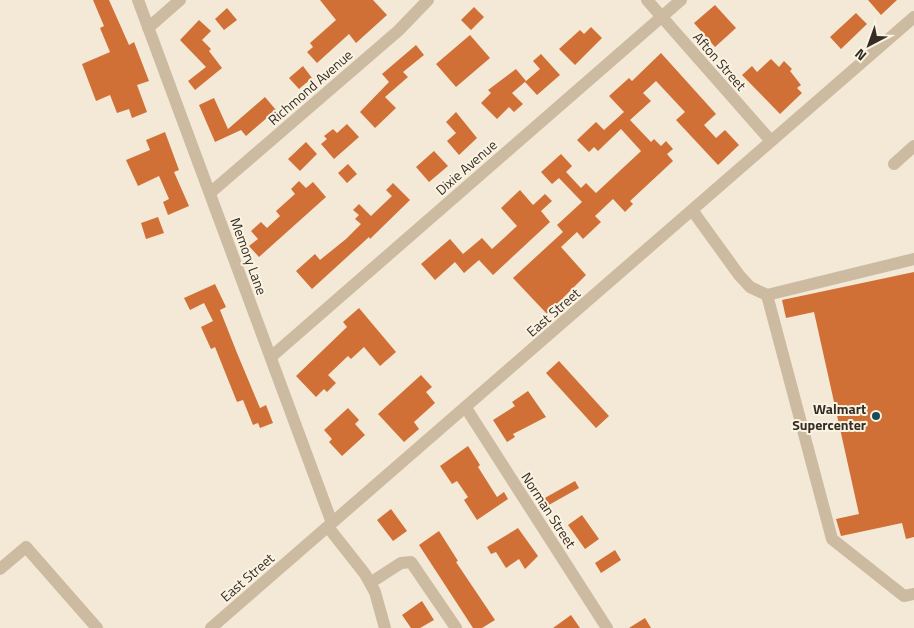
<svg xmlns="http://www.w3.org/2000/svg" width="914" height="628" font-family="'Titillium Web',sans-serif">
  <rect width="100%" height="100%" fill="#f3e9d6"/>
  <!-- building -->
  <path fill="#d17036" d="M93,0H109L129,45L134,42L149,81L137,85L147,112L132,118L129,109L117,113L110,95L96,101L82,64L110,52L100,28L104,26Z
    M320,0H373L387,15L356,43L349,34L317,63L307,52L313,47L310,43L336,20Z
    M868,0H897L881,15Z
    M715,5L736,28L715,47L694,23Z
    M474,7L484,17L471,30L461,20Z
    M227,8L237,20L224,30L215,19Z
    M856,13L867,24L841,49L830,37Z
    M199,20L211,31L202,40L211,49L209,51L222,68L195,90L188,81L206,67L180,40Z
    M591,27L602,38L575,65L559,49L580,30L584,34Z
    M470,35L490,58L456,87L436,64Z
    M416,45L424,55L403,72L408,77L385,97L396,108L375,128L360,112L389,82L382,74Z
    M661,53L716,114L704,125L716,138L725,130L739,145L718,165L676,120L685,112L656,81L643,93L651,101L630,120L651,142L654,139L661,146L666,141L673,149L667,154L673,161L630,201L633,204L625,212L613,199L595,216L601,222L583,239L577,232L561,247L586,275L547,314L513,278L563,232L557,225L582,202L559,178L552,184L541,172L561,154L572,166L566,172L581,188L586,183L596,193L639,153L641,151L621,129L598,151L594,147L589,152L577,140L596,122L604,130L624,112L609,96L629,78L632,81Z
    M541,54L560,75L537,95L525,82L540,69L533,61Z
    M771,59L779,67L784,61L792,69L790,71L801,85L797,88L802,93L780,114L742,75L752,66L757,72Z
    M303,66L312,78L299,89L289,78Z
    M516,69L526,81L512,93L523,104L514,112L509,107L497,119L481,103L491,93L488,90Z
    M265,97L276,110L246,136L241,130L215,142L199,105L214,98L228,129Z
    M456,112L477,138L459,155L447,141L456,133L446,122Z
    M347,124L359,137L334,159L321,144L327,139L324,136L333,129L337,133Z
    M165,132L179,170L174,172L189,206L168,215L163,202L169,199L159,176L138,186L126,160L150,150L146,140Z
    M306,142L317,154L300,171L288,159Z
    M434,151L448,166L429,182L416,167Z
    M348,164L357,174L347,183L338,173Z
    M299,181L306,188L313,182L326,197L259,257L249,246L258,239L251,231L261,222L267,228L280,216L276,211L295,194L291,189Z
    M393,183L410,200L370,239L369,237L312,289L296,271L315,254L320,260L346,239L361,224L355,219L359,215L353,210L359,204L371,216L392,196L386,190Z
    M520,190L533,205L545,194L552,201L541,211L550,222L493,275L479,260L464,273L455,262L435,280L421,264L450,239L463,254L482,238L492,249L517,226L501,208Z
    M158,217L164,233L146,239L141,223Z
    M914,272V537L906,539L902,523L841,536L836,519L859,514L814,312L786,318L782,300Z
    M215,284L226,307L220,310L237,353L260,408L266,405L273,423L260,428L258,423L253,425L243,400L237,402L215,347L211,349L201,327L213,321L204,303L190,310L184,298Z
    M359,308L396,352L380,366L364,347L351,359L348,356L328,375L336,383L327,392L324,389L316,397L296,376L347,327L343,322Z
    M559,361L609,416L596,428L546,373Z
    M421,375L432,387L426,392L435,403L414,422L419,429L404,442L378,414Z
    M528,391L546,417L513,434L515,437L507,442L493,420L515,406L512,402Z
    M348,408L359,420L355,424L365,435L342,456L329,442L332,439L324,430Z
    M468,446L480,465L478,467L497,497L504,492L508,499L477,520L464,500L468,497L457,481L452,484L440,466Z
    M575,481L579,488L547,506L543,499Z
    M391,509L407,531L393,541L377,520Z
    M582,515L599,539L585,549L568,525Z
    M518,528L538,556L525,569L519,559L506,568L496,552L491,554L487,547Z
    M439,531L458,561L456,562L495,620L482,628H473L419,545Z
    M615,550L621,560L601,573L595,563Z
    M422,601L434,620L420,628H411L402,615Z
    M571,615L580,628H553Z
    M645,618L651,628H629Z"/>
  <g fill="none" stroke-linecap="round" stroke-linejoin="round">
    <!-- minor -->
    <path stroke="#ccbaa1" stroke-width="12" d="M138,0L332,523
      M647,0L771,141
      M148,28L180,0
      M894,164L914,146
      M210,193L398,31L428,0
      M692,210L739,275L750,287L767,295
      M914,259L767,295L832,539L904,596L914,594
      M271,357L681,0
      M466,408L607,628
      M328,527L365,574L375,592L385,628
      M0,569L26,547L97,628
      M370,583L401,563L411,562L456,628
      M211,628L914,17"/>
  </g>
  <!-- markers -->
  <circle fill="#174d5a" stroke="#fbf3e2" stroke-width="2" cx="876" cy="416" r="5"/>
  <g text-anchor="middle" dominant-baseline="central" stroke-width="4" stroke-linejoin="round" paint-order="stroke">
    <!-- street labels -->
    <g font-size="14" fill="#352c25" stroke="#fbf3e2">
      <text transform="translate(720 61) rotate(49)">Afton Street</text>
      <text transform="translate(310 87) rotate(-41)">Richmond Avenue</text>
      <text transform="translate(466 167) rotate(-41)">Dixie Avenue</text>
      <text transform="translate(249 256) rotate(70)">Memory Lane</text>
      <text transform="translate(553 312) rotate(-41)">East Street</text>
      <text transform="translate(549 510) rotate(57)">Norman Street</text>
      <text transform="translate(247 577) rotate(-41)">East Street</text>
    </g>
    <!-- poi labels -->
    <g font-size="14" font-weight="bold" fill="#352c25" stroke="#fbf3e2" text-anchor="end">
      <text x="866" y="408">Walmart<tspan x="866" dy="16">Supercenter</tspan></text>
    </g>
  </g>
  <!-- north arrow -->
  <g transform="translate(869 45) rotate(221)" stroke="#fbf3e2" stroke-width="4" paint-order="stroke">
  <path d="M0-4L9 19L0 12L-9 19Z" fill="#352c25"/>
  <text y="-8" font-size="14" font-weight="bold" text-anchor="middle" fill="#352c25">N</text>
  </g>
</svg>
